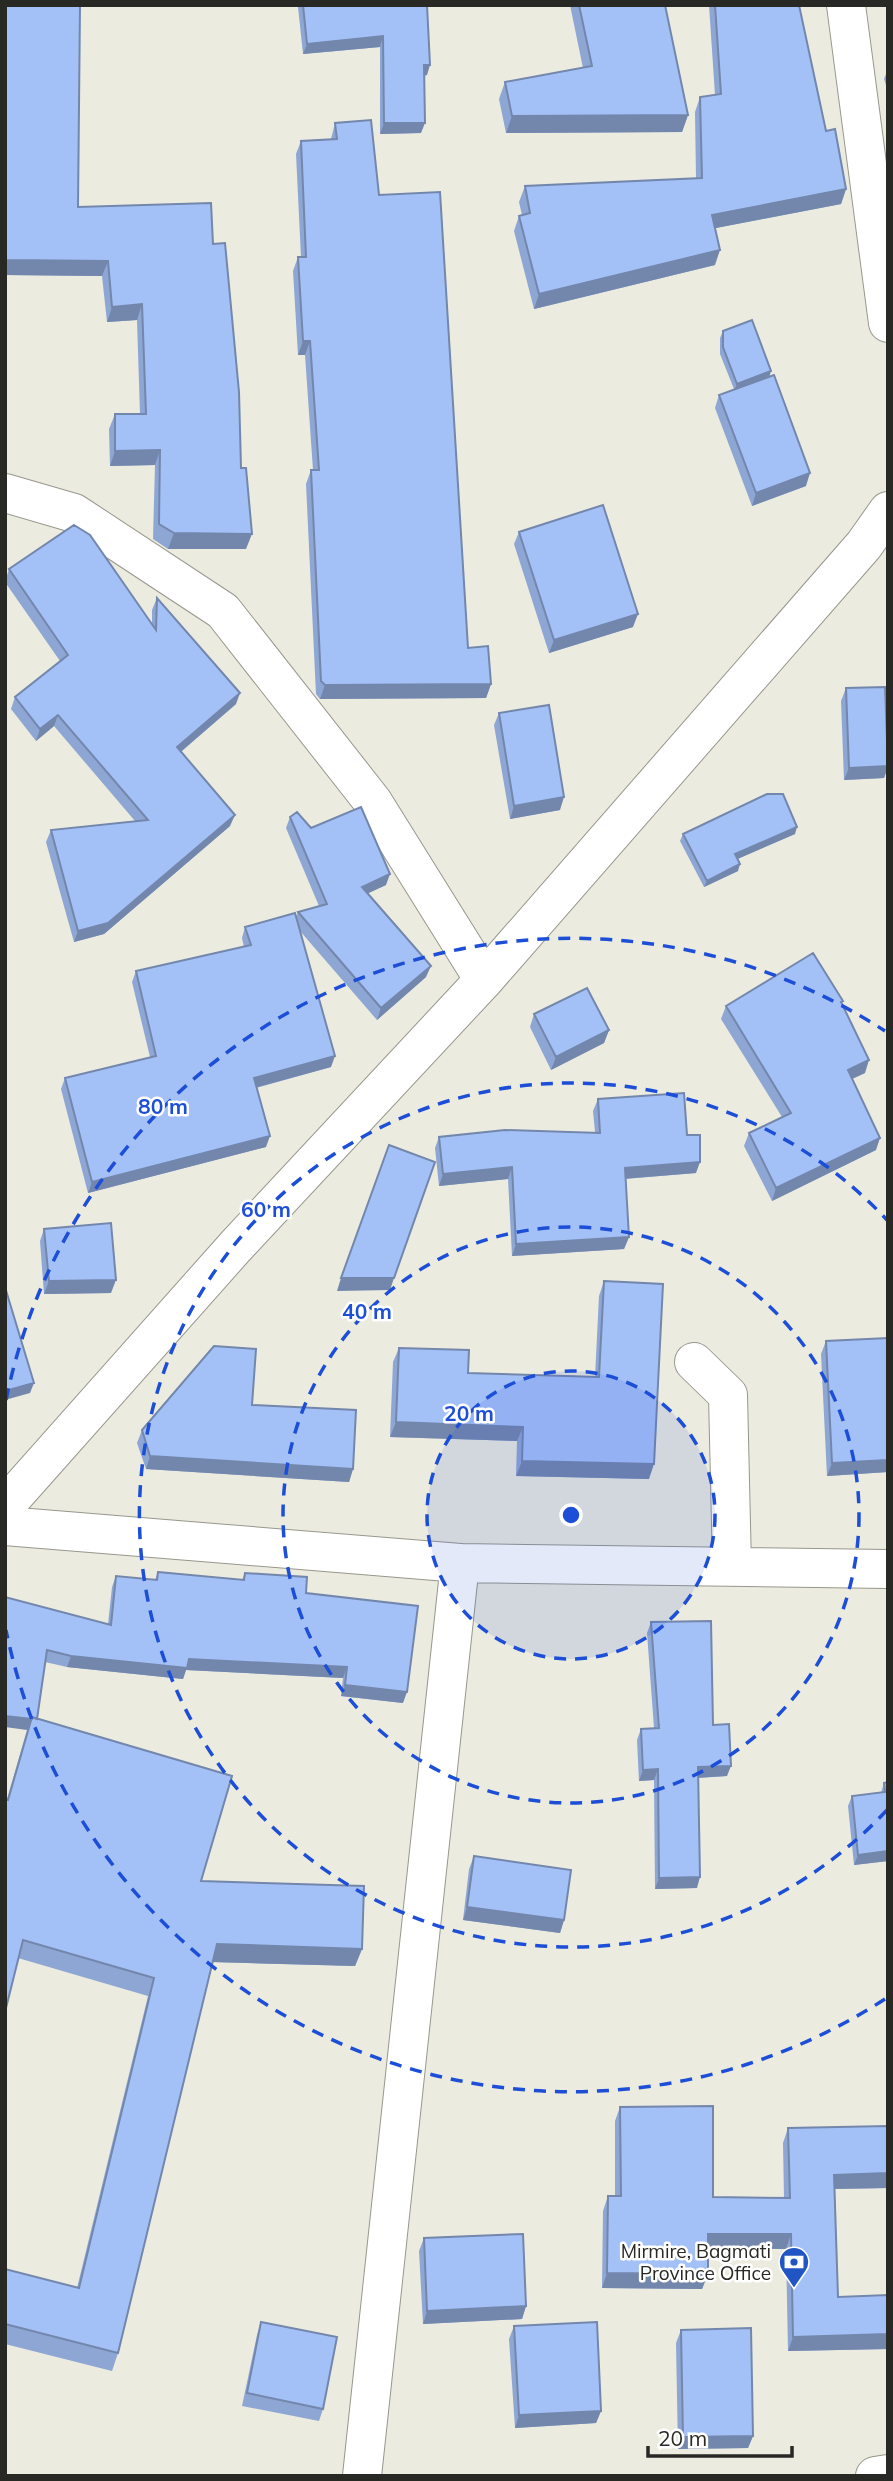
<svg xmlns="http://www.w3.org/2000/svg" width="893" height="2481" font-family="Mulish,sans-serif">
  <rect width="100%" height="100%" fill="#ebebdf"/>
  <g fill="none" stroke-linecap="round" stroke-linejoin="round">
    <!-- street casing -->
    <g stroke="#98978d" stroke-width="40">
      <path id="street" d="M846,5L888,323
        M5,493L74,513L223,611L373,802L484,980
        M694,1362L728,1395L732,1567
        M5,1506L235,1247L484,980L864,545L888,511
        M5,1526L460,1563L888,1569
        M362,2476L460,1563
        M875,2476L888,2474"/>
    </g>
    <!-- street -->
    <use href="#street" stroke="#fff" stroke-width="38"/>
  </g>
  <!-- wall -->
  <path fill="#8da6d4" d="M5,5L78,207L213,244L241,468L246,549H168L153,539L155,465L110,466L109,429L115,414H140L137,320L107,322L102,276L5,275Z
    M299,5H427V75L424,76L421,133L380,134V47L303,54L298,7Z
    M570,5H665L688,115L682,132L506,133L499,99L505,82L583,68Z
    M709,5H799L826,131L846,189L841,204L715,228V265L534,309L514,231L519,216L522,215L519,202L525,186L696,178L695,112L700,97L715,95Z
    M888,69V91L884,79Z
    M335,123L379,195L468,648L491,684L486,698L320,699L316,694L306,484L311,470H313L305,355H298L293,271L298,257H301L296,154L301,141L331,139Z
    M723,331L769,376L806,486L752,506L715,408L719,395L734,389L720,354V338Z
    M519,532L633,627L549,653L514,544Z
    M9,569L152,625V610L157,598L236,704L181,752L230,826L104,934L74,942L46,842L51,830L135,821L54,726L36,741L11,709L15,697L60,661L5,582Z
    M846,688L888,750V768L884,778L844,780L841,701Z
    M499,713L560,810L510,819L494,725Z
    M290,817L311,828L386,885L368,893L426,977L377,1020L300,931L331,1067L256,1088L266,1147L88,1193L61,1089L65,1078L150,1057L132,982L136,971L244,947L242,938L245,927L296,917L298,912L319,906L286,828Z
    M683,834H795L737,859L738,871L704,887L680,841Z
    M843,1001L842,1004L865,1073L852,1079L876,1150L772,1201L744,1146L749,1133L782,1117L721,1019L726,1006Z
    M534,1014L609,1030L604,1043L551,1070L530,1027Z
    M598,1099L687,1135L696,1173L625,1179L629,1237L624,1249L512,1256L508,1179L439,1186L435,1148L439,1137L595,1132L593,1111Z
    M44,1229L111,1293L44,1294L40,1241Z
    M604,1281L649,1479L516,1476L517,1441L390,1437L393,1362L399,1348L468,1373L595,1377L599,1296Z
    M888,1338V1472L827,1476L821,1354L826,1341Z
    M252,1405L353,1469L349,1482L146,1469L137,1443L142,1430Z
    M158,1572L242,1580L245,1573L306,1593L403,1703L341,1696L343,1678L186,1670L183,1679L67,1667L45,1662L37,1719L201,1881L362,1949L355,1966L213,1962L118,2353L112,2371L5,2344V2269L77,2288L148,1996L18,1958L7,1799L27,1730L5,1597L108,1624L112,1587L116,1576L155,1580Z
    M651,1622L713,1725L727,1776L698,1778L697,1888L655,1889L654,1780L639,1781L637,1740L641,1729L654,1728L647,1633Z
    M888,1782V1861L854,1865L848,1806L852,1796L881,1793L884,1783Z
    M474,1856L564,1920L560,1933L463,1920L469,1869Z
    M620,2107L713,2197L784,2198L783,2143L788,2128L888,2188L835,2189L838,2297L888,2295V2349L788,2351L786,2249L708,2248V2274L702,2289L602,2288L603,2211L608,2196H615V2121Z
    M424,2238L526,2306L522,2319L423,2324L419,2251Z
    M261,2322L323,2409L319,2421L242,2406L257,2335Z
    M514,2326L601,2411L596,2423L515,2428L509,2339Z
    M681,2330L753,2436L748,2448L678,2449L676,2343Z"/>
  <!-- shaded-wall -->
  <path fill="#7387ad" d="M383,36L380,47L303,54L307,44Z
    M424,65H430L427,75L420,76Z
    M688,115L682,132L506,133L512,116Z
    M384,123H425L421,133L380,134Z
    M846,189L841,204L706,230L712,215Z
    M720,250L715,265L534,309L539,294Z
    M5,260L108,261L102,276L5,275Z
    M142,304L137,320L107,322L112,307Z
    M303,341H310L305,355H298Z
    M771,371L769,378L734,390L737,384Z
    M160,450L155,465L110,466L115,451Z
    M810,473L806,486L752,506L756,493Z
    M174,533L252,534L246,549H168Z
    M638,614L633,627L549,653L554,640Z
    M491,684L486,698L320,699L325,685Z
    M240,693L236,704L172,759L177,747Z
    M58,715L54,726L36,741L40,729Z
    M888,766L884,778L844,780L849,768Z
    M564,797L560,810L510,819L514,806Z
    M235,815L230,826L104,934L74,942L78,931Z
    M797,827L795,834L733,861L735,854Z
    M740,864L738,871L704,887L707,881Z
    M390,874L386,885L358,898L362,887Z
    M431,966L426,977L377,1020L381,1008Z
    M609,1030L604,1043L551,1070L556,1057Z
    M335,1056L331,1067L250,1089L254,1078Z
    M869,1060L865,1073L843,1083L848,1070Z
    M270,1136L266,1147L88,1193L92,1182Z
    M880,1138L876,1150L772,1201L776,1188Z
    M700,1162L696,1173L621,1179L625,1168Z
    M512,1167L508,1179L439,1186L443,1174Z
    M629,1237L624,1249L512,1256L516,1244Z
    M341,1278H394L390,1290L337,1291Z
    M116,1280L111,1293L44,1294L49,1281Z
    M34,1383L30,1393L5,1400V1391Z
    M396,1422L523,1427L517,1441L390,1437Z
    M150,1456L353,1469L349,1482L146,1469Z
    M888,1460V1472L827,1476L832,1463Z
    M522,1461L654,1464L649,1479L516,1476Z
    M71,1656L189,1659L347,1667L343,1678L186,1670L183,1679L67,1667Z
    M345,1685L407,1692L403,1703L341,1696Z
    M5,1716L32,1719L27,1730L5,1727Z
    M731,1766L727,1776L694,1778L698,1767Z
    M658,1769L654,1780L639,1781L643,1770Z
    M888,1851V1861L854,1865L858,1855Z
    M700,1877L697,1888L655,1889L659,1878Z
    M467,1907L564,1920L560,1933L463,1920Z
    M217,1944L362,1949L355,1966L211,1962Z
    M888,2173V2188L829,2189L834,2175Z
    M708,2234H791L786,2249L703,2248Z
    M607,2273L708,2274L702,2289L602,2288Z
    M526,2306L522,2319L423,2324L427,2311Z
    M888,2334V2349L788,2351L793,2337Z
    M601,2411L596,2423L515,2428L519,2415Z
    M753,2436L748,2448L678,2449L683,2437Z"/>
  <!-- building -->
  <path fill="#a4c1f7" stroke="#7387ad" stroke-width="2" d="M5,5H80L78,207L211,203L213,244L225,243L239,392L241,468H246L252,534L174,533L159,524L160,450L115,451V414H146L142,304L112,307L108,261L5,260Z
    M303,5H427L430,65H424L425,123H384L383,36L307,44Z
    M579,5H665L688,115L512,116L505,82L592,66Z
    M715,5H799L826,131L835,129L846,189L712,215L720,250L539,294L519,216L530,213L525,186L702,178L700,97L721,94Z
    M371,120L379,195L440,192L468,648L488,646L491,684L325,685L321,681L311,470H319L310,341H303L298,257H306L301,141L337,139L335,123Z
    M752,320L771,371L737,384L723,347V331Z
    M774,375L810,473L756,493L719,395Z
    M603,505L638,614L554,640L519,532Z
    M74,525L90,535L156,630L157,598L240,693L177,747L235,815L108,923L78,931L51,830L148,820L58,715L40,729L15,697L68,655L9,569Z
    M885,687L888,766L849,768L846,688Z
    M549,705L564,797L514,806L499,713Z
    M767,794H783L797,827L735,854L740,864L707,881L683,834Z
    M361,807L390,874L362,887L431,966L381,1008L298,912L327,904L290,817L297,812L311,828Z
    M295,913L335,1056L254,1078L270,1136L92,1182L65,1078L156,1056L136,971L251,945L245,927Z
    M813,953L843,1001L841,1002L869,1060L848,1070L880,1138L776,1188L749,1133L791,1113L726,1006Z
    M587,988L609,1030L556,1057L534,1014Z
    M684,1093L687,1135H700V1162L625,1168L629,1237L516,1244L512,1167L443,1174L439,1137L505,1130L600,1133L598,1099Z
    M389,1145L435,1162L394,1278H341Z
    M111,1223L116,1280L49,1281L44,1229Z
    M604,1281L663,1284L654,1464L522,1461L523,1427L396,1422L399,1348L469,1350L468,1373L599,1377Z
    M5,1287L34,1383L5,1391Z
    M888,1338V1460L832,1463L826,1341Z
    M214,1346L256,1349L252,1405L356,1410L353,1469L150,1456L142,1430Z
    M158,1572L244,1580L245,1573L307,1577L306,1593L418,1606L407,1692L345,1685L347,1667L189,1659L187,1668L71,1656L47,1650L37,1719L32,1717V1719L5,1716V1597L111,1625L116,1576L157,1580Z
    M711,1621L713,1725L729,1724L731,1766L698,1767L700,1877L659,1878L658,1769L643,1770L641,1729L659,1728L651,1622Z
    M32,1717L232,1776L201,1881L364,1886L362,1949L217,1944L118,2353L5,2324V2269L79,2288L154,1978L23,1940L5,2012V1799L8,1800Z
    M888,1782V1851L858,1855L852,1796L885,1792L884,1783Z
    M474,1856L571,1870L564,1920L467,1907Z
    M713,2106V2197L790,2198L788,2128L888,2126V2173L834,2175L838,2297L888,2295V2334L793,2337L791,2234H708V2274L607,2273L608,2196H621L620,2107Z
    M523,2234L526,2306L427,2311L424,2238Z
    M261,2322L337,2337L323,2409L247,2393Z
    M597,2322L601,2411L519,2415L514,2326Z
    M751,2328L753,2436L683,2437L681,2330Z"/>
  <!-- distance rings -->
  <circle cx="571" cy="1515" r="144" fill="#1d4ed8" fill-opacity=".12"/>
  <g fill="none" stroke="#1d4ed8" stroke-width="3.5" stroke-dasharray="12 9">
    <circle cx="571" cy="1515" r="144"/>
    <circle cx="571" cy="1515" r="288"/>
    <path d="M887 1810A432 432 0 1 1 887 1220"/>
    <path d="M885 1999A577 577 0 0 1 6 1630M6 1400A577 577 0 0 1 885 1031"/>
  </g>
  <!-- icons -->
  <defs>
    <g id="bank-pin" transform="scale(1.575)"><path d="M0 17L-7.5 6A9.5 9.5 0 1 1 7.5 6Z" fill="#2155c3" stroke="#fff"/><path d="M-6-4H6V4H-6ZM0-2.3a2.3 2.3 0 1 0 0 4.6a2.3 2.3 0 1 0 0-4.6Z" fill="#fff"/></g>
  </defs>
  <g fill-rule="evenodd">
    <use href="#bank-pin" x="794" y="2262"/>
  </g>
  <g text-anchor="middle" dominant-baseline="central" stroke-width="5" stroke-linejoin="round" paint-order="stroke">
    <!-- poi labels -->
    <g font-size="19" fill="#282824" stroke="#fff" text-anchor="end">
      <text x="771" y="2251">Mirmire, Bagmati<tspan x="771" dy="22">Province Office</tspan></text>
    </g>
  </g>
  <circle cx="571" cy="1515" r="10" fill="#1d4ed8" stroke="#fff" stroke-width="3.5"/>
  <g font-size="21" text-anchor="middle" font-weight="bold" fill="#1d4ed8" stroke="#fff" stroke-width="5" stroke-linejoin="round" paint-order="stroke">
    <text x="163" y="1114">80 m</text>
    <text x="266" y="1217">60 m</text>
    <text x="367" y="1319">40 m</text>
    <text x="469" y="1421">20 m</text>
  </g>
  <!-- border -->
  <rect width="893" height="2481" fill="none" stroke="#282824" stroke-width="14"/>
  <!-- scale -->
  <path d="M648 2446v10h144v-10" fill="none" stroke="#282824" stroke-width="3.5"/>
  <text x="658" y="2446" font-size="21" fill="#282824" stroke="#ffffff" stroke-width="5" paint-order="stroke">20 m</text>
</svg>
